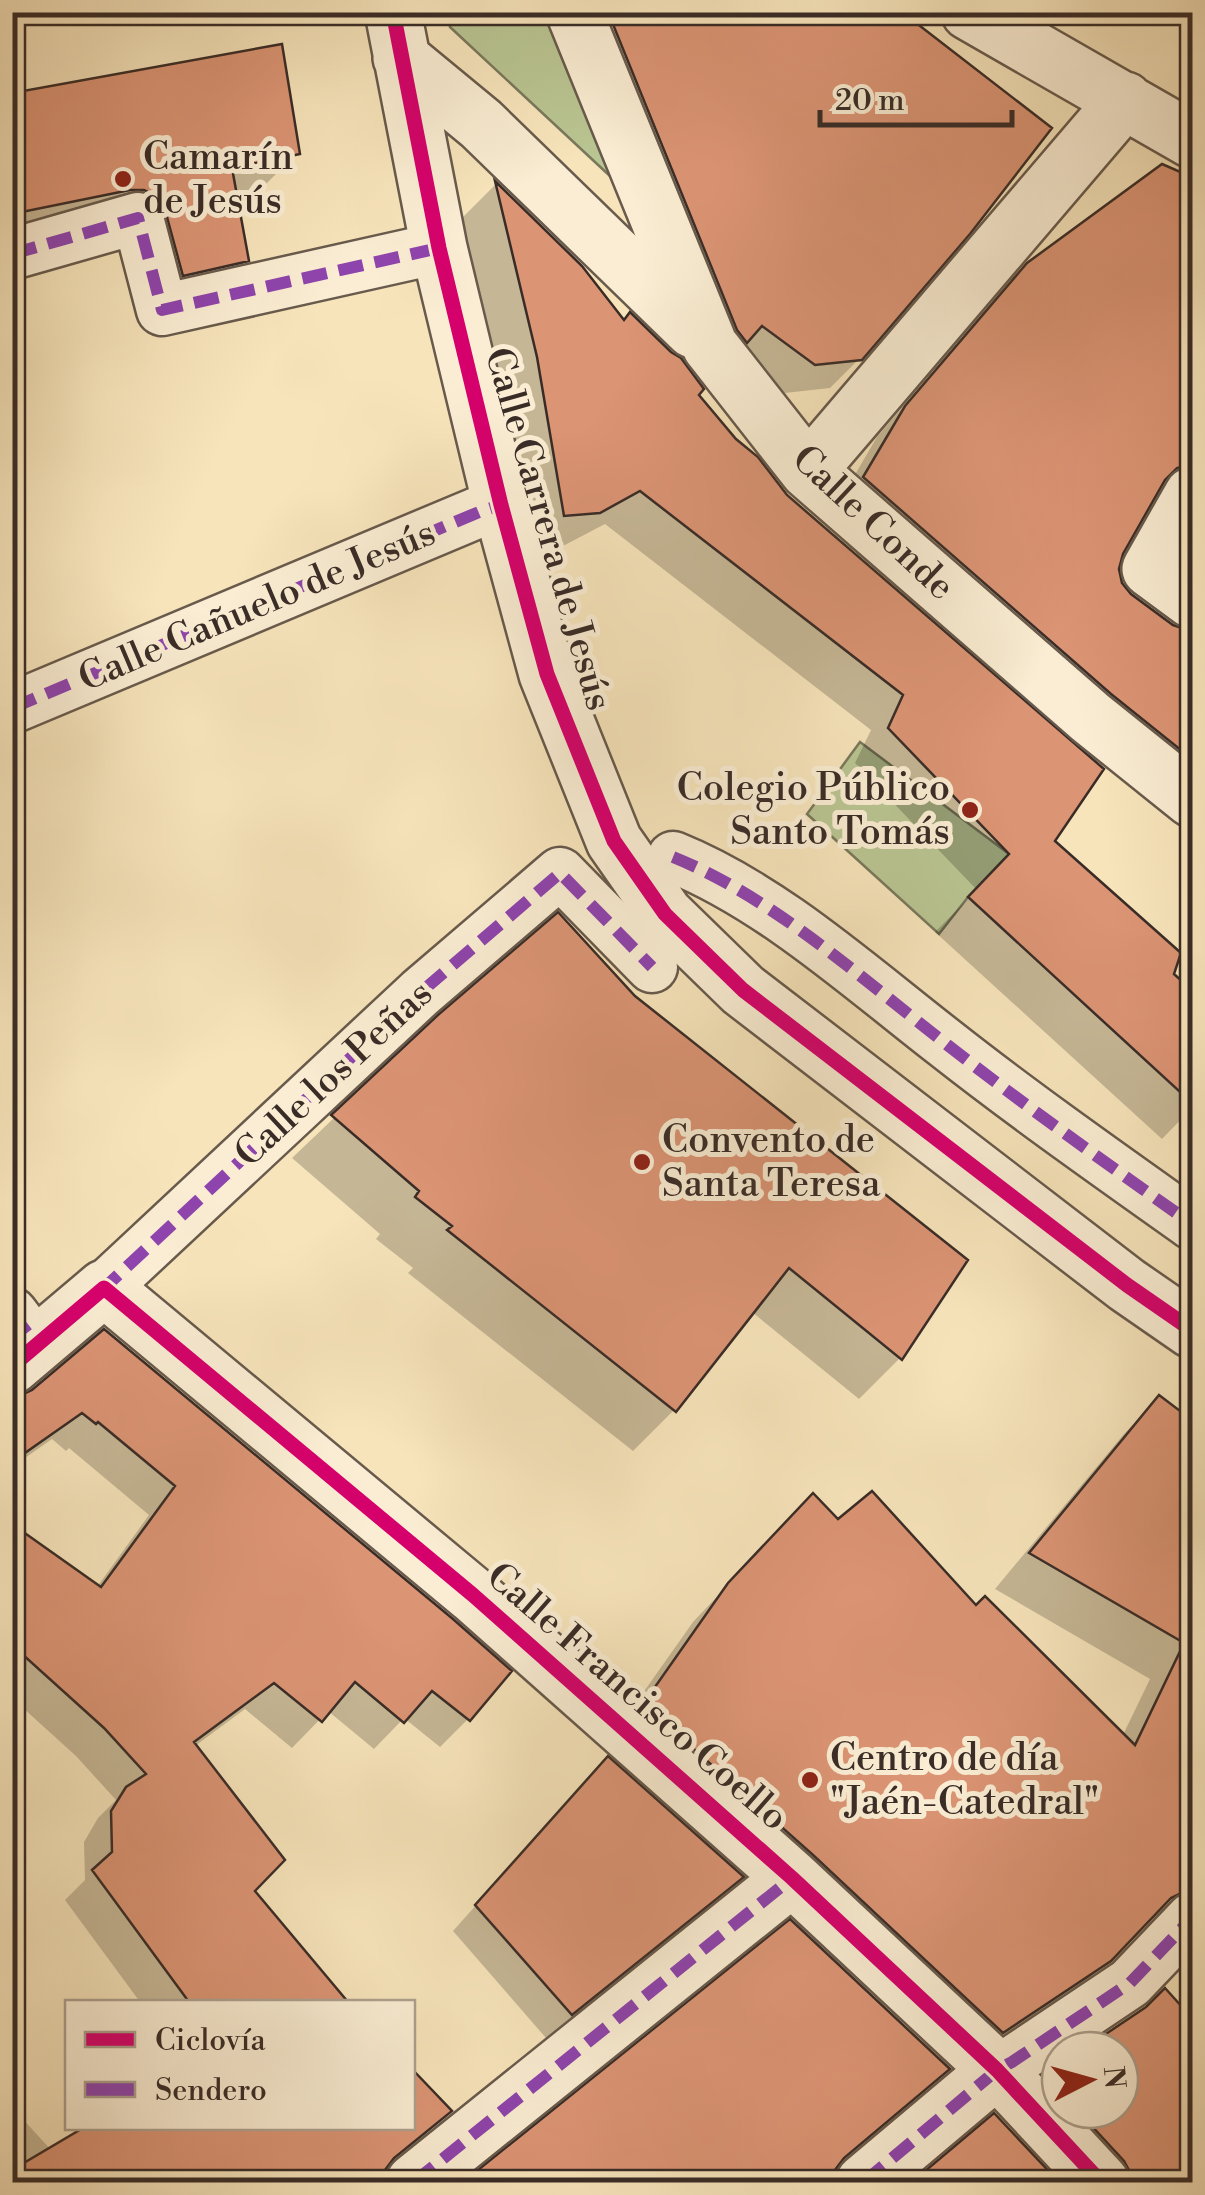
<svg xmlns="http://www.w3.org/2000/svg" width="1205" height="2195" font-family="'Libre Bodoni',serif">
  <rect width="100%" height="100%" fill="#f7e4bb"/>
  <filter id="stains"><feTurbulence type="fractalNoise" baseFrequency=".002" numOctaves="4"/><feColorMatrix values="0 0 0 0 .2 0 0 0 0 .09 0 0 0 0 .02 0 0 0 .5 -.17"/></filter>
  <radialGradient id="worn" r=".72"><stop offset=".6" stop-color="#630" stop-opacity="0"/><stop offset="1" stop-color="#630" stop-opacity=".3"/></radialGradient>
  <!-- green -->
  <path fill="#b9c592" stroke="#79785c" stroke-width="2.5" d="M447,13H549L625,190L450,27Z
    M860,742L1009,854L968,897L939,934L807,814Z"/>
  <!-- shadow -->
  <path fill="#0003" d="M570,12H606L612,31L617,29L860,358L830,388L785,393L732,354Z
    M12,96L297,153L256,194L235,199L247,260L205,301L117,238L12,246Z
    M1163,167L1192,179V513L1180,496L1161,491L1154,493L1120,553L1116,569L1119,583L1129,595L1172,627L1187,633H1192V815L836,507L877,437L999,294L1029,265Z
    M495,185L580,268L623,323L696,395L1051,841L1171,975L1192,993V1108L1162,1139L935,932L977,890L855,763L871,730L605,524L563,546L530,549L504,392L462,218Z
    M1192,537V616L1164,590Z
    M634,997L965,1260L900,1358L859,1399L752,1312L674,1410L633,1451L408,1273L413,1268L376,1239L380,1234L292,1158L441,1016Z
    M104,1332L468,1719L440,1747L404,1718L374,1749L328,1711L292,1748L245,1709L195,1746L251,1891L347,2002H140L65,1900L85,1880L84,1842L98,1818L116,1800L76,1756L12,1698V1527L97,1587L149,1515L69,1448L66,1451L52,1439L12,1467V1399L33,1393Z
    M1159,1398L1192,1421V1886L1152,1925L1145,1926L1136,1931L1072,1996L966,2067L609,1741L693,1622L777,1533L838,1522L975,1608L1122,1737L1150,1679L995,1589L1124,1434Z
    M12,1490L20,1499L12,1507Z
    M584,1784L740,1877L716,1901L546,2038L453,1931Z
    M790,1923L946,2069L918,2097L833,2170L832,2182H467Z
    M1165,1992L1192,2022V2182H1090L1018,2105L1046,2077L1060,2067V2110H1120V2050H1086L1148,2009Z
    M12,2107L51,2150L88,2128H412L449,2111L421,2139L383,2170L381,2182H12Z
    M994,2117L1056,2182H916Z"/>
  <!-- building -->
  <path fill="#db9474" stroke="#392c27" stroke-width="2.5" d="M608,12H902L1052,128L970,234L862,360L815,365L762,326L747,343L737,330Z
    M282,44L300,154L232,168L249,261L183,276L165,210L158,197L144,190H130L12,214V93Z
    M1162,164L1192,177V464L1177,468L1165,480L1123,554L1119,569L1122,583L1131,594L1173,625L1192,631V759L1111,694L863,477L905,406L1027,263Z
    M495,181L582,266L624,320L630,312L671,352L681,358L704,389L699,395L736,439L758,457L787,495L1104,769L1055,841L1181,953L1174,974L1192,990V1103L968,897L1009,854L888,728L903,695L640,491L600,513L564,516L537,357Z
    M558,912L635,996L968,1260L902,1360L789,1268L676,1412L447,1230L452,1226L415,1197L419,1191L331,1115L439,1014Z
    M104,1329L453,1619L512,1671L470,1721L432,1691L404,1723L355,1682L322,1722L274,1683L194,1742L285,1860L255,1891L348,2002H189L92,1870L112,1852L111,1811L126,1787L146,1774L104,1728L12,1645V1524L101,1587L175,1486L98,1422L96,1424L82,1413L12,1462V1396H19L32,1390Z
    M1159,1395L1192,1420V1888L1171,1898L1111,1961L1003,2033L813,1855L643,1704L728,1583L813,1493L838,1519L872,1491L976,1605L985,1596L1135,1745L1184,1643L1029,1553Z
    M608,1756L744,1877L572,2015L475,1905Z
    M790,1919L950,2069L844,2158L835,2170L834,2182H463Z
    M1165,1988L1192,2018V2182H1131V2174L1124,2161L1077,2110H1120V2050H1082L1146,2007Z
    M1060,2064V2092L1044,2075Z
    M412,2069L452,2111L394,2158L385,2170L383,2182H12V2170L83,2128H412Z
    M994,2113L1059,2182H912Z"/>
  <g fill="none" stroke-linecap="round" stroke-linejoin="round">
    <!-- pedestrian casing -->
    <g stroke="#685a4c" stroke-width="55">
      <path id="pedestrian" d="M12,254L138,218L162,310L439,248
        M12,708L479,512L501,505
        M673,857C772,897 861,978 945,1043C1025,1106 1109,1165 1192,1224
        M104,1288L420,993L560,873L652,967
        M12,1313L37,1346
        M997,2070L1012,2062L1130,1983L1192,1918"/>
    </g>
    <!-- minor casing -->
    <g stroke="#685a4c" stroke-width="60">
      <path id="minor" d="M393,12L439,248L501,505L547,674L614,841L665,914L743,990L1127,1285L1192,1330
        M574,12L710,346L808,471L1091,718L1192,799
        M969,12L1192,140
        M401,58L481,124L693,330
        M808,471L1125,100
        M1192,495L1150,569L1192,600
        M12,1366L104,1288L473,1595L792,1878L997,2070L1101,2182
        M414,2182L792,1878
        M864,2182L997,2070"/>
    </g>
    <!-- pedestrian -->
    <use href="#pedestrian" stroke="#faedd3" stroke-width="50"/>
    <!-- minor -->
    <use href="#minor" stroke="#faedd3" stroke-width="55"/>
    <!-- quiet -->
    <path stroke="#8e44ad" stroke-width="12" stroke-dasharray="25 12" stroke-linecap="butt" d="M12,254L138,218L162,310L439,248
      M12,708L479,512L501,505
      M673,857C772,897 861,978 945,1043C1025,1106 1109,1165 1192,1224
      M100,1292L420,993L560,873L652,967
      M12,1313L37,1346
      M414,2182L792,1878
      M864,2182L997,2070L1012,2062L1130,1983L1192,1918"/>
    <!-- cycleway casing -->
    <g stroke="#faedd3" stroke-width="21">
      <path id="cycleway" d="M393,12L439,248L501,505L547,674L614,841L665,914L743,990L1127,1285L1192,1330
        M12,1366L104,1288L473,1595L792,1878L997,2070L1101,2182"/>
    </g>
    <!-- cycleway -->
    <use href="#cycleway" stroke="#d6006c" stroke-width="15"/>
  </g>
  <!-- markers -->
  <g fill="#8f2418" stroke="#faedd3" stroke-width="4">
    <circle cx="123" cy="179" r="10"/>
    <circle cx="970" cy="810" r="10"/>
    <circle cx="642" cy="1162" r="10"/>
    <circle cx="810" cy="1780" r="10"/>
  </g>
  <g text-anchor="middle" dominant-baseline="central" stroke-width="10" stroke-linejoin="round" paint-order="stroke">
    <!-- poi labels -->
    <g font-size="38" fill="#392c27" stroke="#faedd3" text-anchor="start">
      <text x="143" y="157">Camarín<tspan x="143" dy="44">de Jesús</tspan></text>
      <text x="950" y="788" text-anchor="end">Colegio Público<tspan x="950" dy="44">Santo Tomás</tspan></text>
      <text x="662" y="1140">Convento de<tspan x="662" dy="44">Santa Teresa</tspan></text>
      <text x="830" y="1758">Centro de día<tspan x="830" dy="44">"Jaén-Catedral"</tspan></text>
    </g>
    <!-- street labels -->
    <g font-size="38" fill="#392c27" stroke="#faedd3">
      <text transform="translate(873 523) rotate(43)">Calle Conde</text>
      <text transform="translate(548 529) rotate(74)">Calle Carrera de Jesús</text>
      <text transform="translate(257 606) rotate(-23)">Calle Cañuelo de Jesús</text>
      <text transform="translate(334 1074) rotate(-43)">Calle los Peñas</text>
      <text transform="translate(637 1697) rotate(41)">Calle Francisco Coello</text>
    </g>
  </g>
  <!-- margin -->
  <rect width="1205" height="2195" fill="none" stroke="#f7e4bb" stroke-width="50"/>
  <rect x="15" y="15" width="1175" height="2165" fill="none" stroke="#392c27" stroke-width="5"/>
  <rect x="25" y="25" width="1155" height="2145" fill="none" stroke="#392c27" stroke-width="2.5"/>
  <!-- legend -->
  <rect x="65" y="2000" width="350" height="130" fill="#faedd3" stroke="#ada08e" stroke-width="2.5"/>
  <rect x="85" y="2032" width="50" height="15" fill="#d6006c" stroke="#ada08e" stroke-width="2.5"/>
  <text x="155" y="2050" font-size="30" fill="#392c27">Ciclovía</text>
  <rect x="85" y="2082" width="50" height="15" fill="#8e44ad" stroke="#ada08e" stroke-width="2.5"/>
  <text x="155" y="2100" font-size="30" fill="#392c27">Sendero</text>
  <!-- north arrow -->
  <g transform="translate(1090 2080) rotate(84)"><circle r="48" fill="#faedd3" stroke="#ada08e" stroke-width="2.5"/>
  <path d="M0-8L18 38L0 25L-18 38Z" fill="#8f2418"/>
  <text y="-15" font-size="28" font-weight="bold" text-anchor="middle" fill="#392c27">N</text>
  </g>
  <!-- scale -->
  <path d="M820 110v15h192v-15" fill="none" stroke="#392c27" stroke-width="5"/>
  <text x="835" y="110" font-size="30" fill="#392c27" stroke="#faedd3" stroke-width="8" paint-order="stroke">20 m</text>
  <rect width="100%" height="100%" filter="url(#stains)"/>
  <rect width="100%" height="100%" fill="url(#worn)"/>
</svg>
